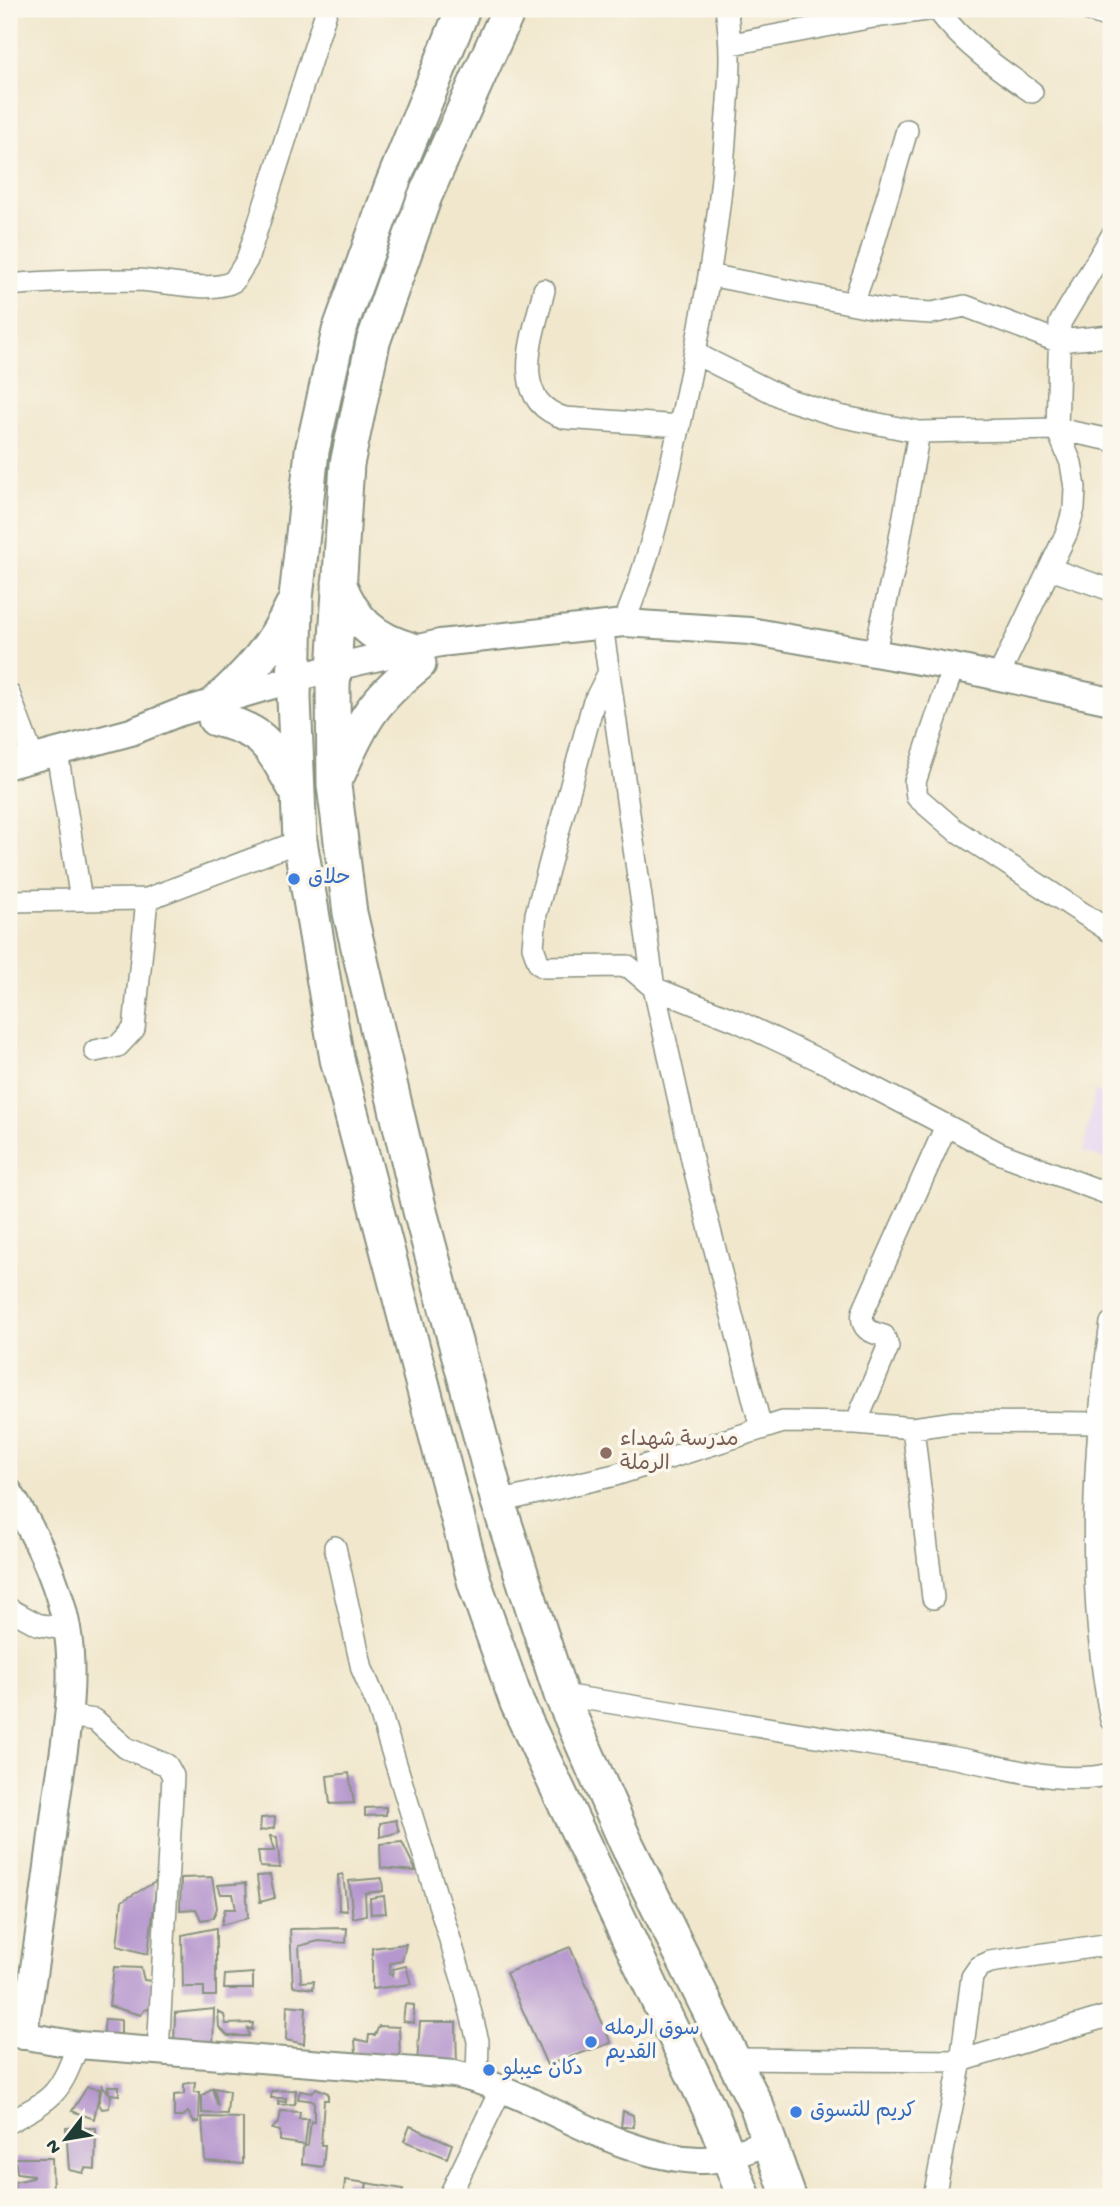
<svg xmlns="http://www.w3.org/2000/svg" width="1120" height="2206" font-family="'Gochi Hand','Playpen Sans Arabic',sans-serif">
  <rect width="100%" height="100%" fill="#fbf7ec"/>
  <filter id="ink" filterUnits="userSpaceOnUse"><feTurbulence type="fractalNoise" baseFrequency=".0143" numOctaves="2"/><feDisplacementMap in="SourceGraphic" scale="14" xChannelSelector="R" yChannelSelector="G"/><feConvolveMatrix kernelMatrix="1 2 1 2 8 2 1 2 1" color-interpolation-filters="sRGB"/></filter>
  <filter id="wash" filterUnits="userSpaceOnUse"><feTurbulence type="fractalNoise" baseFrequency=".00686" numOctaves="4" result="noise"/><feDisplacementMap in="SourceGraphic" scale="28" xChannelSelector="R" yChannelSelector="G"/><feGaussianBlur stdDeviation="1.57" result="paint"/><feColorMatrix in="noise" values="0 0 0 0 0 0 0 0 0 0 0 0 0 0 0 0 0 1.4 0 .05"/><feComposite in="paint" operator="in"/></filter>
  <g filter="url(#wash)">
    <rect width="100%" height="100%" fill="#f1e7cd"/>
    <!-- built -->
    <path fill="#e5d3f1" d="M1095,1091L1111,1095V1160L1083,1152Z"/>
    <g id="blocks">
      <!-- building -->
      <path fill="#b596ce" d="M349,1773L354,1803L330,1804L327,1776Z
        M386,1807V1815L365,1816V1808Z
        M275,1817L274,1828L260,1831L261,1818Z
        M396,1820L399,1832L380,1837V1823Z
        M270,1836L277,1837L280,1868L260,1867L258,1851H274Z
        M402,1842L416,1871L381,1868L380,1844Z
        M343,1874L347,1911L339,1910L338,1875Z
        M270,1875L275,1898L260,1902L257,1876Z
        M212,1877L217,1908L213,1918L201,1920L196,1909L180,1910L181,1878Z
        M382,1878L383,1891L365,1893L366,1915L353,1918L349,1881Z
        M157,1881L148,1954L117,1946L122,1901Z
        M246,1883L248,1918L221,1925L225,1909H236L233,1894H221L218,1885Z
        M384,1896L386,1913L371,1914L370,1898Z
        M216,1928V1996H204V1987H183L182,1935Z
        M347,1928L346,1943L319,1941L299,1946L301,1982L314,1981L313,1989L293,1986L290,1929Z
        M406,1944L402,1961L390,1963L389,1974L392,1975L393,1969L406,1966L411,1984L372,1989V1948Z
        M570,1947L611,2043L547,2065L506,1973Z
        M114,1967L141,1968L144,1980L152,1981L151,2013L148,2009L144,2010L141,2015L109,2006Z
        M253,1973V1989H224L225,1975Z
        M405,2004L414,2005V2023L403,2021Z
        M287,2005L306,2007L304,2044L286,2040Z
        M214,2009L213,2051L174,2047L175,2013Z
        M218,2012L224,2015L226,2024L253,2023L252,2030L248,2028L249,2036H228L219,2027Z
        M105,2019L121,2020V2045L102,2044Z
        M420,2022H456L457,2068L417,2064Z
        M379,2026L399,2027L400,2057L356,2054L355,2039L368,2042L369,2035H375Z
        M195,2082L194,2092H200L199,2122H194L188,2112L182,2117H174V2095L184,2094V2084Z
        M102,2085L109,2093L108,2086H119V2095L111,2094L109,2108L102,2109L99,2104Z
        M87,2087L100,2089L94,2119L72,2111Z
        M212,2088L218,2106L214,2088L229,2091L227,2114L202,2113V2096Z
        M316,2088L328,2093V2100H324L321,2145H325L323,2167L302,2164L303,2148L308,2145L311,2121L314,2122V2101L298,2099L300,2091L312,2093Z
        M296,2090L295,2104L278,2105V2101L286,2102V2098H271L272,2091Z
        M281,2111L300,2112L299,2119H308L305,2145L280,2141V2131L272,2129L279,2122Z
        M623,2111L633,2115L634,2127H621Z
        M202,2117L243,2118V2164L205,2161Z
        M410,2126L452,2144L447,2158L404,2141Z
        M66,2128H96L95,2169L85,2168L83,2173L69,2170Z
        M15,2158H52L53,2195L15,2193L14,2182L33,2178V2175L17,2173Z
        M345,2180L367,2183L364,2196L344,2192Z
        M367,2183L403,2189L401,2197H365Z"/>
    </g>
  </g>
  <g filter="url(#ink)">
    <use href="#blocks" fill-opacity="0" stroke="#889280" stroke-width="2"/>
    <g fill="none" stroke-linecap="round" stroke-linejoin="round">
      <!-- minor casing -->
      <g stroke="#889280" stroke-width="24">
        <path id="minor" d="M937,9C963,44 996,67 1032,92
          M1086,9L1111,18
          M732,44L873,17L935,9
          M709,275L885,310L932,313L965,306L1057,341L1111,336
          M9,285C52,281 95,280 138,280C164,281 213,294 234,281L247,260L327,9
          M544,290C534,334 506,400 565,418L680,426
          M853,303L870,256L907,130
          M696,354L786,399L839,416L919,432L896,560L874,655
          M919,432L1057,429L1111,440
          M1050,569L1111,590
          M624,623C650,558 665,493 680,424C700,330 719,237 725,141C728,96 734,53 726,9
          M602,625L654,988L693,1164L761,1428
          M953,667L915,782L917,797L954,829L1111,932
          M609,672L593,704L536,914L533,947L539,964L544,967L628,966L654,988L737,1021L838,1069L999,1153L1111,1195
          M998,677L1067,532L1074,508L1075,488L1071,463L1057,429L1060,323L1111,237
          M9,694L33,758
          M57,752L81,900
          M9,901L147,899L300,841
          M95,1051L118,1046L134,1029L147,899
          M1111,1323C1092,1455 1086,1589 1111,1720
          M856,1423L888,1347L884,1336C870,1332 860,1329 863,1312L946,1126
          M913,1428L933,1598
          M498,1502L615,1475L783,1422L856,1423L913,1428L955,1422L1100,1423
          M335,1547L362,1669L379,1709L463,1982L478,2041L477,2079
          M9,1609L37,1624L67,1630
          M561,1695C689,1714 816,1737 944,1756C998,1764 1056,1787 1111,1774
          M68,1716L95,1720L126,1748L167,1765L173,1776L158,2052
          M734,2059L961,2061L1111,2015
          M9,2122C55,2097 59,2095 78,2045
          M449,2197L502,2087
          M934,2197L961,2061L972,1977L979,1967L990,1962L1111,1944"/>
      </g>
      <!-- tertiary casing -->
      <g stroke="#889280" stroke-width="30">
        <path id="tertiary" d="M9,765L131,732L178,713L335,667L440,643L624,623L750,631L953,667L1111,701
          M9,1492C35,1533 58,1580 67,1628C77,1686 64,1746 56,1804C46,1882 37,1959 23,2036
          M9,2033L78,2045L454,2074C538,2092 611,2157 699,2160C723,2161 748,2149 771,2141"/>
      </g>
      <!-- primary casing -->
      <g stroke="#889280" stroke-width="37">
        <path id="primary" d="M463,9L391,187L339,331L312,451L296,598L294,698L300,841L337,1059L475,1584L517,1703L714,2119L744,2197
          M509,9L425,196L373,342L347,464L333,686L334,785L350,913L420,1211L498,1502L561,1695L627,1845L757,2107L789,2197
          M339,583C354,621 373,639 413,650
          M216,702C250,673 273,646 292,606
          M215,719C266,731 270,746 295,789
          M339,773C362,721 373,700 419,664"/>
      </g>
      <!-- minor -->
      <use href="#minor" stroke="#fff" stroke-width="21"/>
      <!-- tertiary -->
      <use href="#tertiary" stroke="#fff" stroke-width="26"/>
      <!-- primary -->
      <use href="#primary" stroke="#fff" stroke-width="33"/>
    </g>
  </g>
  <!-- markers -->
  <g fill="#3f7fe0" stroke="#fbf7ec" stroke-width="2.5">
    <circle cx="294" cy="879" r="7"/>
    <circle cx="591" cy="2042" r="7"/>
    <circle cx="489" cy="2070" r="7"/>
    <circle cx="796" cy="2112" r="7"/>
  </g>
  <circle fill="#8d6e63" stroke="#fbf7ec" stroke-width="2.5" cx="606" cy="1453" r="7"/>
  <g text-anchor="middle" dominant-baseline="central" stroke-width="7" stroke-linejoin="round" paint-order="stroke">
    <!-- shop labels -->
    <g font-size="21" fill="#366cbe" stroke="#fbf7ec" text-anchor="start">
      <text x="308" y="879">حلاق</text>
      <text x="605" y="2030">سوق الرمله<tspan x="605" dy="24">القديم</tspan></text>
      <text x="503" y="2070">دكان عيبلو</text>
      <text x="810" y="2112">كريم للتسوق</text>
    </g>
    <!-- education labels -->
    <g font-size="21" fill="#785e54" stroke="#fbf7ec" text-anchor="start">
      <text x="620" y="1441">مدرسة شهداء<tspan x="620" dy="24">الرملة</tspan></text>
    </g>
  </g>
  <!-- margin -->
  <rect width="1120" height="2206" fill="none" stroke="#fbf7ec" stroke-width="35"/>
  <!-- north arrow -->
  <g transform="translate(66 2139) rotate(239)" stroke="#fbf7ec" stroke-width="5" paint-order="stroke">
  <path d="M0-5L12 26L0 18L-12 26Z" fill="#1f3d34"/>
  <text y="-10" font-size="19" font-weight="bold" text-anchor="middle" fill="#1f3d34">N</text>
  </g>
</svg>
